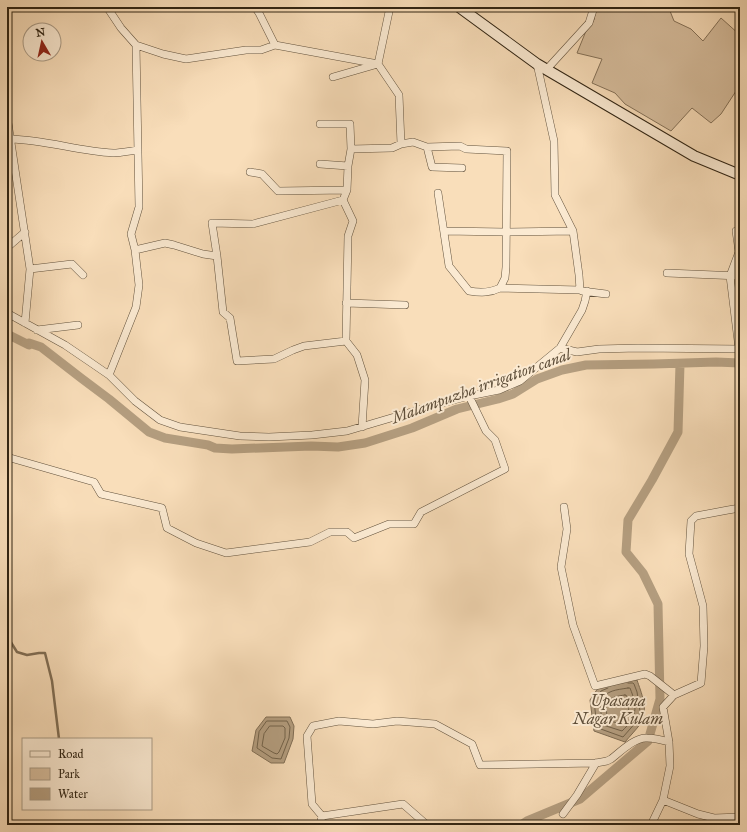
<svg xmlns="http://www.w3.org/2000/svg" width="747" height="832" font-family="'IM FELL Great Primer',serif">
  <rect width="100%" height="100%" fill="#f9deba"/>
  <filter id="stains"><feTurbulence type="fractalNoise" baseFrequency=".005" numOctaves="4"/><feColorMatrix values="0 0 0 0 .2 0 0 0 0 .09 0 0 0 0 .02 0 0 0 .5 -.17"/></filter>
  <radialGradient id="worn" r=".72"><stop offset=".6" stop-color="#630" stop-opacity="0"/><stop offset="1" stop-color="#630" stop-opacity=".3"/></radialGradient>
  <!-- green -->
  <path fill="#d7be9e" stroke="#847158" d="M596,7H664L670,11L674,21L691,29L703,41L721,18L740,35V85L721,114L711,123L692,108L671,131L625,104L615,93L592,83L602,59L577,53L586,31L594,20Z"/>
  <!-- water -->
  <path fill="#b59f81" stroke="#806e55" d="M628,679L637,680C641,692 649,710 641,723C636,730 630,736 625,742L594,731L590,700L598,688Z
    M266,717H290L294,726L293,739L284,763H271L252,751L256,730Z"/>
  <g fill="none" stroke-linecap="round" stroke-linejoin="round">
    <!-- shore -->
    <path stroke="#72624a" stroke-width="1" d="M608,688L601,691L594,701L597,727L598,728L623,737L638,720L640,711L637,692L634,684L633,683H628
      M628,688H630C638,708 637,717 622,731L603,725L602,723L600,701C607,690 616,690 628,688Z
      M625,695L627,696C629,711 631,713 620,724L608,720L607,719L606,703C610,697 618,696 625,695Z
      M267,721H287L290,727L289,738L281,759L272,758L257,748L259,732Z
      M270,726H283L285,728V738L279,752L277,754L274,753L262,746L264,734Z"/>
    <!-- stream -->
    <path stroke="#806e55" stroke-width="2.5" d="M7,636L17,652L27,655L39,653H45L52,681L59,739"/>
    <!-- canal -->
    <path stroke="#b59f81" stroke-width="9" d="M7,334L29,345V343L41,347L81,378L109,399L149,432L165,438L208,445L215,448L232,449L311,446L338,447L365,443L412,428L457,409L498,399L513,394L537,379L562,370L586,365L654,364L716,362L740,363
      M521,825L527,821L580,799L648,741L660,699L658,604L643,573L626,552L628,520L652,480L678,432L680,364"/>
    <!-- minor casing -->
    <g stroke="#62523d" stroke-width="8">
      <path id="minor" d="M107,7L121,28L136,45L163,54L186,59L246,50H261L275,45L378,64L399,95L401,144
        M255,7L259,13L275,45
        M547,69L589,23L594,7
        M333,77L378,64L390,7
        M7,116L30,269L72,264L83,275
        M320,124H350L351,149
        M11,139C45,140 79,151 113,153C121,153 130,151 138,150
        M427,147L432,167L462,168
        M320,164L348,166L351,149L392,148L401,144L413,142L427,147L460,146L466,149L507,151L506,267L505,278L500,288C490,293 481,293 469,291L449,266L438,193
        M250,172L262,174L278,191L347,190L348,166
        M343,200L353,221L348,236L346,341L304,346L293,350L274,359L237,361L230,318L223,312L217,256L212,223L253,224L343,200L347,190
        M444,231L506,232L573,231
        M736,231L739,252L730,276L739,349
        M7,245H10L25,232
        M135,250L131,234L139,207L136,45
        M667,273L740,276
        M500,288L580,290L579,275L573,231L555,195L554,141L537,64
        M582,291L606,294
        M346,303L405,305
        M7,313L65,345L90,362L109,375L135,401L160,420L180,427L240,436L269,437L312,435L347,431L435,405L469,396L499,390L520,381L560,348L577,352L599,349L638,348L740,349
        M25,323L30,269
        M37,330L78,325
        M346,341L357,355L365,380L362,427
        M560,348L582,310L585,301L587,291
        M109,375L136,307L139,285L135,250L165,243L174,245L203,254L217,256
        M7,457L94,482L101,494L162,508L167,528L196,543L226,553L310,542L330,532H347L354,538L389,524H414L421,512L505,469L495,440L486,431L469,396
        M564,507L567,529L561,567L573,625L595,686L645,674L650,676L674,695
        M663,800L698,814L714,818L740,817
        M563,814L577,795L596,763
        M322,816L403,804L427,825
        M320,825L322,816L312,804L307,736L313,726L339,721L373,724L397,721L435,724L472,744L480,765L596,763L607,761L611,759C620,752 635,737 647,738C654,738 662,740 669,742
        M651,825L663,800L670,766L669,742L663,707L674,695L701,683L704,646L703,606L689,554L691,521L696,516L728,510L740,508"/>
    </g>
    <!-- secondary casing -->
    <g stroke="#302413" stroke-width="12">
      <path id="secondary" d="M459,7L537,64L694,156L740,175"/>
    </g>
    <!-- minor -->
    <use href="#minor" stroke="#fbead2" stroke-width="7"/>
    <!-- secondary -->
    <use href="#secondary" stroke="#fbead2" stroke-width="10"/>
  </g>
  <g text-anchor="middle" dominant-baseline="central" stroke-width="4" stroke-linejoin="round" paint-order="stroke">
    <!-- water labels -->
    <g font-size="16" font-style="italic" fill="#5f4f3a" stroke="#fbead2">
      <text transform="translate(481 386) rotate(-20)">Malampuzha irrigation canal</text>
      <text x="618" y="700">Upasana<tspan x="618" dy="18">Nagar Kulam</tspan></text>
    </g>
  </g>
  <!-- margin -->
  <rect width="747" height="832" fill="none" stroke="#f9deba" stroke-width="24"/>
  <rect x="8" y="8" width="731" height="816" fill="none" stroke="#302413" stroke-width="2"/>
  <rect x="12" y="12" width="723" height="808" fill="none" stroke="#302413"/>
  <!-- legend -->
  <rect x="22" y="738" width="130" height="72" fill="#fbead2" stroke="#aa9b86"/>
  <rect x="30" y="751" width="20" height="6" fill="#fbead2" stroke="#aa9b86"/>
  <text x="58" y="758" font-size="12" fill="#302413">Road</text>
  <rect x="30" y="768" width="20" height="12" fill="#d7be9e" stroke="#aa9b86"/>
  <text x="58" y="778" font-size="12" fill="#302413">Park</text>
  <rect x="30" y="788" width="20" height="12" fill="#b59f81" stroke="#aa9b86"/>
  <text x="58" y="798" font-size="12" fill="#302413">Water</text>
  <!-- north arrow -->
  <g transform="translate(42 42) rotate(351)"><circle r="19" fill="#fbead2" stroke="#aa9b86"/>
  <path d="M0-3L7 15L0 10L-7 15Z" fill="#8f2418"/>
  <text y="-6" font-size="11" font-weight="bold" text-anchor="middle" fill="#302413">N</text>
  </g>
  <rect width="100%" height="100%" filter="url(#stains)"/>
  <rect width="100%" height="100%" fill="url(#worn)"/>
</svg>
